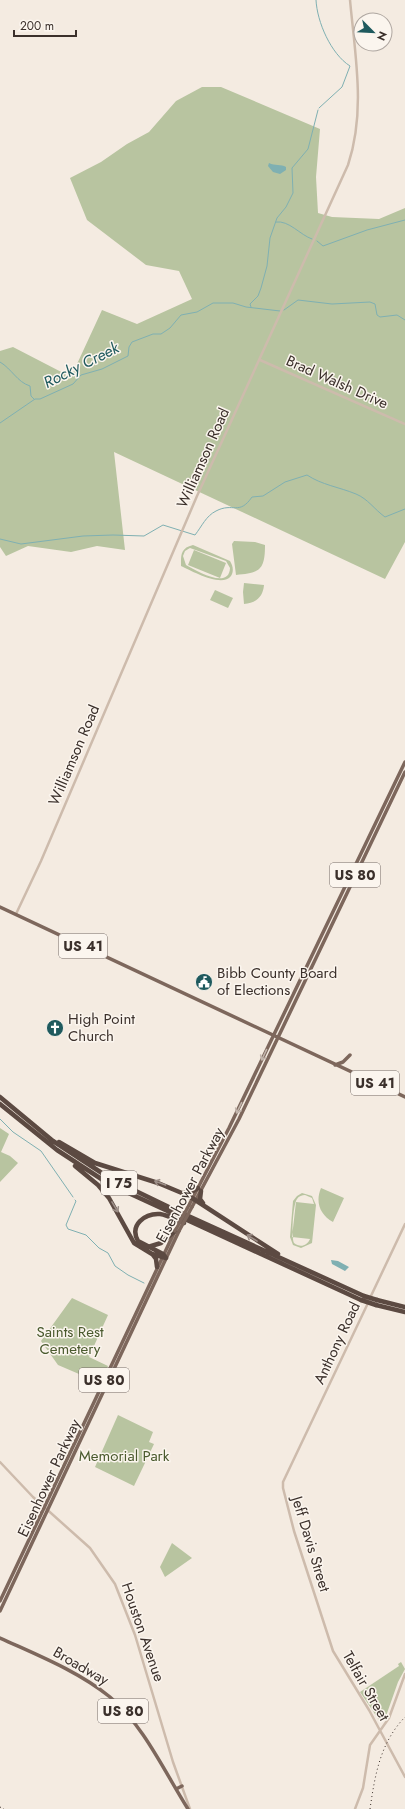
<svg xmlns="http://www.w3.org/2000/svg" width="405" height="1809" font-family="Jost,sans-serif">
  <rect width="100%" height="100%" fill="#f4ebe1"/>
  <!-- green -->
  <path fill="#b8c4a0" fill-rule="evenodd" d="M202,87H221L320,129L316,177L318,213L332,217L379,219L405,208V542L385,579L114,452L125,550L97,546L71,552L28,546L6,556L0,547V351L13,347L71,377L102,310L137,324L192,299L179,271L146,265L87,220L70,178L101,162L127,144L149,132L176,101Z
    M234,541L255,542L265,545C265,570 260,573 236,575L232,544Z
    M193,545L230,561C233,566 234,571 231,576C222,588 192,571 181,566C181,556 180,548 193,545ZM190,548L226,561L230,568C229,590 197,571 186,565L183,556L185,551Z
    M194,550L226,563L220,578L188,565Z
    M244,583L264,585C263,597 256,603 244,604L243,592Z
    M215,590L233,598L228,608L210,600Z
    M0,1128L9,1134L1,1152L10,1156L18,1163L0,1182Z
    M321,1188L344,1198L333,1222C320,1215 315,1202 321,1188Z
    M302,1193L312,1196L316,1205L312,1243L301,1248L293,1245L290,1237L293,1201L297,1196ZM305,1195L312,1198L314,1204L296,1202L292,1237L310,1239C307,1246 300,1248 294,1243C291,1237 293,1204 297,1199C299,1196 302,1195 305,1195Z
    M72,1298L108,1315L89,1357L108,1366L100,1383L58,1365L41,1341Z
    M118,1415L153,1432L149,1442L154,1444L134,1486L95,1467Z
    M172,1543L192,1558L165,1577L160,1567Z
    M401,1662L405,1669L398,1682L386,1716L383,1721L379,1720L360,1692L399,1666L398,1664Z"/>
  <!-- water -->
  <path fill="#7fb0b2" d="M269,163C275,166 281,164 286,167V170L280,174L273,172L268,166Z
    M331,1260L338,1261L349,1267L345,1271L332,1264Z"/>
  <g fill="none" stroke-linecap="round" stroke-linejoin="round">
    <!-- stream -->
    <path stroke="#7fb0b2" stroke-width="1" d="M316,0C317,22 331,54 350,66L342,87L319,108
      M276,222C289,220 300,235 312,239
      M317,241L323,246L367,230L405,220
      M251,307L250,304L258,296L261,288L267,266L270,238L277,218L286,207L293,193L292,168L308,149L318,110
      M284,310L298,300L332,304L370,302L375,304L377,315L380,317L397,315L405,320
      M0,362C12,369 17,382 30,386L31,396L34,399
      M0,423L35,399H40L73,384L81,375L102,369L128,356L129,347L132,342L153,334H161L170,328L181,315L197,312L213,303H233L246,307L280,311
      M0,539L21,544L83,536L113,535L144,536L163,525L195,535C202,526 206,516 216,511C233,502 239,516 252,497L263,496L285,482L307,475C322,485 339,487 356,494C368,499 374,509 385,517L405,509
      M0,1119L13,1132L41,1151L73,1197
      M75,1200L76,1201L66,1225L68,1229L86,1235L99,1248L108,1253L115,1266L128,1275L144,1283"/>
    <!-- tertiary -->
    <path stroke="#cdbbac" stroke-width="2.5" d="M260,360L405,424
      M16,914L41,861L197,496L348,165C366,111 355,55 350,0
      M370,1298L405,1224
      M368,1303L283,1482V1488L294,1531L333,1651L369,1710L405,1777
      M0,1462L33,1497L90,1548L115,1584L135,1635L173,1762L190,1809
      M355,1809L363,1788L370,1745L389,1718L405,1674"/>
    <!-- primary -->
    <path stroke="#7d675c" stroke-width="3.5" d="M0,907L405,1097
      M335,1065L343,1062L350,1055
      M189,1205L229,1128L405,762
      M192,1207L239,1119L405,772
      M0,1601L174,1233
      M0,1611L179,1231
      M0,1638C37,1655 78,1671 110,1697C144,1726 164,1771 188,1809
      M176,1789L182,1786"/>
    <!-- motorway -->
    <path stroke="#5c4a42" stroke-width="4.5" d="M0,1097L53,1141L111,1179L173,1209L364,1296
      M0,1104L57,1150L109,1184L361,1300
      M59,1142L95,1163L158,1183L189,1196L278,1254
      M75,1166L98,1185L109,1198L134,1243L152,1254L166,1258
      M201,1191L200,1199L203,1203
      M183,1193L193,1191L198,1188
      M148,1247L161,1243L175,1231
      M153,1255L156,1259L157,1267
      M166,1258L163,1254L138,1241C129,1225 145,1213 160,1214C168,1215 176,1220 184,1223
      M377,1300L405,1307
      M376,1305L405,1312"/>
    <!-- rail -->
    <path stroke="#3b302b" stroke-width="1" stroke-dasharray="1 3" stroke-linecap="butt" d="M0,1807L4,1809
      M370,1809C375,1775 380,1743 405,1717"/>
    <!-- primary-bridge -->
    <path stroke="#7d675c" stroke-width="3.5" d="M175,1231L189,1205
      M179,1231L192,1207"/>
    <!-- motorway-bridge -->
    <path stroke="#5c4a42" stroke-width="4.5" d="M364,1296L377,1300
      M361,1300L376,1305"/>
  </g>
  <!-- one-way arrows -->
  <defs><path id="oneway-shaft" d="M-6 0H5M1.5-3L5.5 0L1.5 3" fill="none" stroke-width="1.6" stroke-linecap="round" stroke-linejoin="round"/></defs>
  <g stroke="#c2b5ac">
    <use href="#oneway-shaft" transform="translate(264 1055) rotate(115)"/>
    <use href="#oneway-shaft" transform="translate(239 1108) rotate(116)"/>
  </g>
  <g stroke="#9c8e87">
    <use href="#oneway-shaft" transform="translate(160 1183) rotate(-160)"/>
    <use href="#oneway-shaft" transform="translate(115 1207) rotate(59)"/>
    <use href="#oneway-shaft" transform="translate(252 1238) rotate(-148)"/>
  </g>
  <!-- icons -->
  <defs>
    <g id="civic-disc" transform="scale(0.9)"><circle r="9.5" fill="#1f5a5e" stroke="#fbf5ee"/><path d="M-.6-6.5H3V-4.5H.6V-3L4-1V1h2V6H-6V1h2V-1L-.6-3ZM-1.2 2.5V6h2.4V2.5Z" fill="#fff"/></g>
    <g id="church-disc" transform="scale(0.9)"><circle r="9.5" fill="#1f5a5e" stroke="#fbf5ee"/><path d="M-1.2-6h2.4v3.5h3.3v2.4h-3.3V6h-2.4V-.1h-3.3v-2.4h3.3Z" fill="#fff"/></g>
  </defs>
  <g fill-rule="evenodd">
    <use href="#civic-disc" x="204" y="982"/>
    <use href="#church-disc" x="55" y="1028"/>
  </g>
  <g text-anchor="middle" dominant-baseline="central" stroke-width="3" stroke-linejoin="round" paint-order="stroke">
    <!-- shield labels -->
    <g fill="#fbf5ee" stroke="#756b66" stroke-width="1">
      <rect x="330" y="863" width="50" height="24" rx="3"/>
      <rect x="59" y="934" width="48" height="24" rx="3"/>
      <rect x="351" y="1071" width="48" height="24" rx="3"/>
      <rect x="101" y="1171" width="36" height="24" rx="3"/>
      <rect x="79" y="1368" width="50" height="24" rx="3"/>
      <rect x="98" y="1699" width="50" height="24" rx="3"/>
    </g>
    <g font-size="14" font-weight="bold" fill="#3b302b">
      <text x="355" y="875">US 80</text>
      <text x="83" y="946">US 41</text>
      <text x="375" y="1083">US 41</text>
      <text x="119" y="1183">I 75</text>
      <text x="104" y="1380">US 80</text>
      <text x="123" y="1711">US 80</text>
    </g>
    <!-- street labels -->
    <g font-size="15" fill="#3b302b" stroke="#fbf5ee">
      <text transform="translate(337 382) rotate(24)">Brad Walsh Drive</text>
      <text transform="translate(203 458) rotate(-66)">Williamson Road</text>
      <text transform="translate(74 755) rotate(-67)">Williamson Road</text>
      <text transform="translate(190 1185) rotate(-62)">Eisenhower Parkway</text>
      <text transform="translate(337 1343) rotate(-65)">Anthony Road</text>
      <text transform="translate(49 1478) rotate(-65)">Eisenhower Parkway</text>
      <text transform="translate(311 1544) rotate(73)">Jeff Davis Street</text>
      <text transform="translate(143 1632) rotate(71)">Houston Avenue</text>
      <text transform="translate(81 1666) rotate(30)">Broadway</text>
      <text transform="translate(366 1686) rotate(60)">Telfair Street</text>
    </g>
    <!-- poi labels -->
    <g font-size="15" fill="#3b302b" stroke="#fbf5ee" text-anchor="start">
      <text x="217" y="973">Bibb County Board<tspan x="217" dy="17">of Elections</tspan></text>
      <text x="68" y="1019">High Point<tspan x="68" dy="17">Church</tspan></text>
    </g>
    <!-- park labels -->
    <g font-size="15" fill="#4a5a2e" stroke="#fbf5ee">
      <text x="70" y="1332">Saints Rest<tspan x="70" dy="17">Cemetery</tspan></text>
      <text x="124" y="1456">Memorial Park</text>
    </g>
    <!-- water labels -->
    <g font-size="16" font-style="italic" fill="#1f5a5e" stroke="#fbf5ee">
      <text transform="translate(81 365) rotate(-27)">Rocky Creek</text>
    </g>
  </g>
  <!-- north arrow -->
  <g transform="translate(373 32) rotate(114)"><circle r="19" fill="#fbf5ee" stroke="#aea6a0"/>
  <path d="M0-3L7 15L0 10L-7 15Z" fill="#1f5a5e"/>
  <text y="-6" font-size="11" font-weight="bold" text-anchor="middle" fill="#3b302b">N</text>
  </g>
  <!-- scale -->
  <path d="M14 30v6h62v-6" fill="none" stroke="#3b302b" stroke-width="2"/>
  <text x="20" y="30" font-size="12" fill="#3b302b" stroke="#fbf5ee" stroke-width="3" paint-order="stroke">200 m</text>
</svg>
